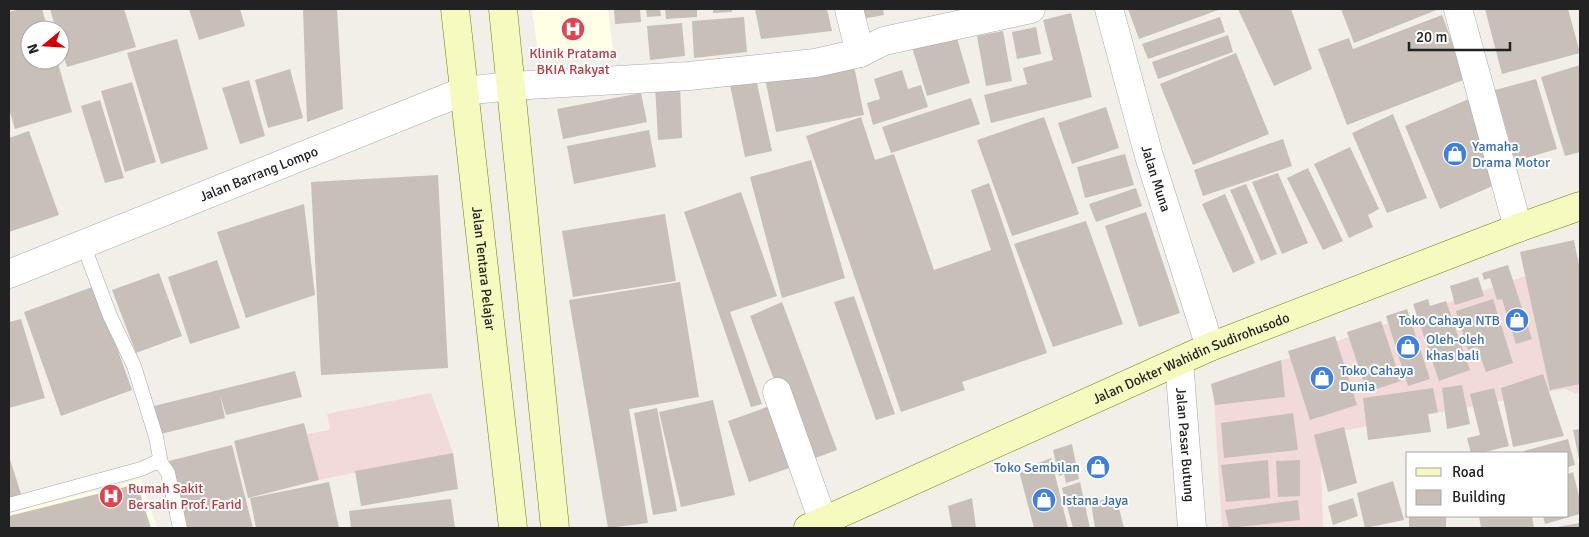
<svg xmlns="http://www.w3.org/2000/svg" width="1589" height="537" font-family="Signika,sans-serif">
  <rect width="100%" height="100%" fill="#f2efe9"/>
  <!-- commercial -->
  <path fill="#f2dad9" d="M1580,257V395L1565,389L1320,435L1323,528H1222L1213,384Z
    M431,393L453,453L319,480L307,434L330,430L327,414Z"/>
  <!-- education -->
  <path fill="#ffffe5" d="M532,9H608L613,50L539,59Z
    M141,479L157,528H9V513Z"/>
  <!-- building -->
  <path fill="#c7bfb8" d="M20,9H42L48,30H30V60H57L72,112L15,129L9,109V12Z
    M50,9H124L136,47L67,67L60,45V30H56Z
    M189,9H240L245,26L199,40Z
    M303,9H337L343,109L307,122Z
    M614,9H640L641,22L615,24Z
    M646,9H660L661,16L647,17Z
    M665,9H697V17L666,19Z
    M713,9H732V12L713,13Z
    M755,9H827L832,31L761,39Z
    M854,9H883L884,15L856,20Z
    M1128,9H1221L1139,39Z
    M1238,9H1291L1312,69L1274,86Z
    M1341,9H1439L1354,43Z
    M1485,9H1568L1580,53L1502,74Z
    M1071,13L1092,97L991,123L984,95L1027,84L1023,68L1053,60L1043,20Z
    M1442,15L1466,79L1347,125L1318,49L1349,38L1353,49Z
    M744,17L747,52L694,58L692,21Z
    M1220,17L1225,32L1148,59L1142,44Z
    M682,23L685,56L650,60L647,26Z
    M1036,27L1041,54L1017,59L1012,32Z
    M955,31L970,83L927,96L911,44Z
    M1003,31L1012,81L986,86L977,36Z
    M1228,35L1233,52L1158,79L1152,62Z
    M177,39L208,149L161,164L127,53Z
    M1236,53L1269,134L1193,165L1160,84Z
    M853,61L864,115L776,132L765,78Z
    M1580,65V152L1565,156L1541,77Z
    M290,69L303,118L268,128L255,80Z
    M902,70L908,89L921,85L928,107L873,125L867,103L880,99L874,79Z
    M755,74L772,151L745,157L729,80Z
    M1536,79L1557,149L1515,161L1495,90Z
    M249,80L265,136L240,144L222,88Z
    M132,82L156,162L125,172L101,91Z
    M680,84L682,138L658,140L655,85Z
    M641,93L647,122L563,139L557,109Z
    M971,98L980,124L891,153L882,127Z
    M1469,99L1504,181L1440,209L1405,126Z
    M100,100L124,178L105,183L81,106Z
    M1106,107L1119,148L1072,164L1058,123Z
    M1393,114L1427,198L1387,213L1352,133Z
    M861,117L875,160L894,154L934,270L991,250L971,190L989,183L1047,353L962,382L965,390L901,412L806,136Z
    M1044,117L1079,214L1012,236L977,140Z
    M649,130L656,167L574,184L567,146Z
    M29,131L59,215L9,232V138Z
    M1283,139L1292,166L1203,196L1194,170Z
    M1350,147L1379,209L1368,215L1373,227L1349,238L1314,164Z
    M1125,154L1134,185L1085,198L1077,167Z
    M811,160L845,278L782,298L750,177Z
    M1308,168L1343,241L1323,250L1287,178Z
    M1278,173L1308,243L1282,254L1252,182Z
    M438,175L448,368L321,375L311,182Z
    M1246,184L1277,254L1261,261L1230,190Z
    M1136,188L1142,206L1096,222L1089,204Z
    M741,192L777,296L730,312L762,404L751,407L684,212Z
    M1225,194L1255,263L1233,273L1202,204Z
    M304,204L315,295L246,318L217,232Z
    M1146,212L1180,313L1139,327L1105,226Z
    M665,214L676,281L573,297L562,231Z
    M1086,221L1123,324L1053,347L1014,244Z
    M1574,240L1580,271V384L1550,390L1520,252Z
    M217,260L240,328L190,344L168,277Z
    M1508,265L1532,339L1516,344L1502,299L1497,300L1490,278L1484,280L1482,273Z
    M159,273L182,336L136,353L112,290Z
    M1478,277L1484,296L1455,305L1450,286Z
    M680,282L699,397L629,409L648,523L608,528L569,300Z
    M95,286L132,390L61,416L24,312Z
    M854,296L895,414L876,420L834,302Z
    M1428,299L1430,306L1446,301L1470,370L1439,381L1413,304Z
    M1493,299L1513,363L1486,372L1477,347L1468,350L1456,311Z
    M782,302L837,450L805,462L750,316Z
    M1407,309L1430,379L1408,386L1386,316Z
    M21,319L45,398L9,408V322Z
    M1381,321L1401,381L1367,392L1347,332Z
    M1335,336L1357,405L1310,420L1288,351Z
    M1281,360L1285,397L1215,405L1211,384Z
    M295,371L302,397L226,415L220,395L225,418L161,434L154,406Z
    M1543,374L1564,436L1513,447L1501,388Z
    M1462,385L1470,424L1447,429L1442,388Z
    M1433,388L1438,412L1428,414L1431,432L1368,440L1363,398Z
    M1494,388L1509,446L1481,453H1471L1467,438L1480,435L1470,394Z
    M713,400L735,495L681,507L659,412Z
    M770,406L792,467L749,482L728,421Z
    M657,408L677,511L653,515L634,413Z
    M1293,413L1298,450L1224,458L1221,423Z
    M304,423L319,480L248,498L234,441Z
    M1344,427L1357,483L1328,492L1314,435Z
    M1580,429V459H1579L1573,430Z
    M1568,439L1575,465L1568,467V453H1524V451Z
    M1072,444L1079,479L1066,483L1064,474L1059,476L1053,450Z
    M232,445L253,528H184L169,461Z
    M453,453L458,489L361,506L355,471Z
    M9,456L21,494L9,498Z
    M1051,458L1068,528H1034L1019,471Z
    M1268,460L1270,498L1226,502L1221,465Z
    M1300,460V496L1278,497L1276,461Z
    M1573,472L1580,500V514L1545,524L1543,516H1568V474Z
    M1393,481L1404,520L1365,528L1357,493Z
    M329,482L339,528H256L250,498Z
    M1080,482L1090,528H1073L1062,488Z
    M137,484L151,528H9V516Z
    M1116,496L1124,528H1095L1091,503Z
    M972,498L976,528H952L948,506Z
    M1353,498L1358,516L1333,525L1328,506Z
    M451,499L455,528H351L349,511Z
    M1298,500L1300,520L1229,528L1225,510Z
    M1409,516H1446V528H1409Z
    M1479,516H1532L1534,528H1481Z
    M1580,523V528H1557V527Z"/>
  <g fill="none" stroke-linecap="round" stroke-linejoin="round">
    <!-- lane casing -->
    <g stroke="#a9a9a9" stroke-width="15">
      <path id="lane" d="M83,244L110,316L134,366L156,437L161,463
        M9,505L141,469L154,463H161L168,473L180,528"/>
    </g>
    <!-- street casing -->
    <g stroke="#a9a9a9" stroke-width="29">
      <g id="street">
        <path d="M849,9L860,53"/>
        <path id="s1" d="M1109,9L1149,156L1210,347"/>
        <path d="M1458,9L1518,228"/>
        <path id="s2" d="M9,274L464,91L511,86L689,76L815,63L860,53L884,41L1031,9"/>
        <path id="s3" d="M1179,361L1192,528"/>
        <path d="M777,392L823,521"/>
      </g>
    </g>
    <!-- secondary casing -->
    <g stroke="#707d05" stroke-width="29">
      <g id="secondary">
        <path id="s4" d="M455,9L513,528"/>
        <path d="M503,9L555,528"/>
        <path id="s5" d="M808,528L1210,347L1518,228L1580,206"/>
      </g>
    </g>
    <!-- lane -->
    <use href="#lane" stroke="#fff" stroke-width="14"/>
    <!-- street -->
    <use href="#street" stroke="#fff" stroke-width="28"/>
    <!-- secondary -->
    <use href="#secondary" stroke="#f7fabf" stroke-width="28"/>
  </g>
  <!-- icons -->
  <defs>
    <g id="hospital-disc" transform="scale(1.25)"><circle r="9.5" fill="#e0444e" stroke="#fff"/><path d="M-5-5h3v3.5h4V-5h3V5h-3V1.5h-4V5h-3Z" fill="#fff"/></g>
    <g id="shop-disc" transform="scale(1.25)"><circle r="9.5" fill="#3f7fe0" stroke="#fff"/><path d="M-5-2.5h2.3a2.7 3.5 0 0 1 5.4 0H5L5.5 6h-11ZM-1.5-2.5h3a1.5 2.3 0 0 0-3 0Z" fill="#fff"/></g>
  </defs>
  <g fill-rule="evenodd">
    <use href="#hospital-disc" x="573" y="29"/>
    <use href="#shop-disc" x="1455" y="154"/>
    <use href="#shop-disc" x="1517" y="320"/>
    <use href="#shop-disc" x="1408" y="347"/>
    <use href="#shop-disc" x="1322" y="378"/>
    <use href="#shop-disc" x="1098" y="467"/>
    <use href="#hospital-disc" x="111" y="496"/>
    <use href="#shop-disc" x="1044" y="500"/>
  </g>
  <g text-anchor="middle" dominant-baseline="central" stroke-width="4" stroke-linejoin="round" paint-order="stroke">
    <!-- health labels -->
    <g font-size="14" fill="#be3a42" stroke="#fff">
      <text x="573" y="53">Klinik Pratama<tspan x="573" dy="16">BKIA Rakyat</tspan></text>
      <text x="128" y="488" text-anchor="start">Rumah Sakit<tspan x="128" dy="16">Bersalin Prof. Farid</tspan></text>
    </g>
    <!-- shop labels -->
    <g font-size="14" fill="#366cbe" stroke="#fff" text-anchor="start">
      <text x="1472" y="146">Yamaha<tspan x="1472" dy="16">Drama Motor</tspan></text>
      <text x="1500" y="320" text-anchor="end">Toko Cahaya NTB</text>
      <text x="1426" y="339">Oleh-oleh<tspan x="1426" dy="16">khas bali</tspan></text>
      <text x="1340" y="370">Toko Cahaya<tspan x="1340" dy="16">Dunia</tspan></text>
      <text x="1080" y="467" text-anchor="end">Toko Sembilan</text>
      <text x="1062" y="500">Istana Jaya</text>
    </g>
    <!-- street labels -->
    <g font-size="14" fill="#222" stroke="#fff">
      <text stroke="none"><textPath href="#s2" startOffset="269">Jalan Barrang Lompo</textPath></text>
      <text stroke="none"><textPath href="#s1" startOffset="176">Jalan Muna</textPath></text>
      <text stroke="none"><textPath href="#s4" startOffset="261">Jalan Tentara Pelajar</textPath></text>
      <text stroke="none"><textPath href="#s5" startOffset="419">Jalan Dokter Wahidin Sudirohusodo</textPath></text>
      <text stroke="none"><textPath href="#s3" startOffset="84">Jalan Pasar Butung</textPath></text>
    </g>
  </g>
  <!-- border -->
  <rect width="1589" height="537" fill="none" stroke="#222222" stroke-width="20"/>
  <!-- legend -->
  <rect x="1406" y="452" width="162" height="65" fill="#ffffff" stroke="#a7a7a7"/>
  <rect x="1416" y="468" width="25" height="8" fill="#f7fabf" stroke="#a7a7a7"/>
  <text x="1452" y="477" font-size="15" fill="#222222">Road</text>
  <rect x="1416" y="490" width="25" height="15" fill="#c7bfb8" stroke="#a7a7a7"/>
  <text x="1452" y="502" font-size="15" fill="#222222">Building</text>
  <!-- north arrow -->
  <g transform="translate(45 45) rotate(252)"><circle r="24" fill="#ffffff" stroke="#a7a7a7"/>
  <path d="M0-4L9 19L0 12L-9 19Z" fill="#d40000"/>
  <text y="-8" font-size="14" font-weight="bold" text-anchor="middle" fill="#222222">N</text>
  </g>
  <!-- scale -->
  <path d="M1409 42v8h101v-8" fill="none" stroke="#222222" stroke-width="2.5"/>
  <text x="1416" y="42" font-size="15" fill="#222222" stroke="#ffffff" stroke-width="4" paint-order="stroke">20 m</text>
</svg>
